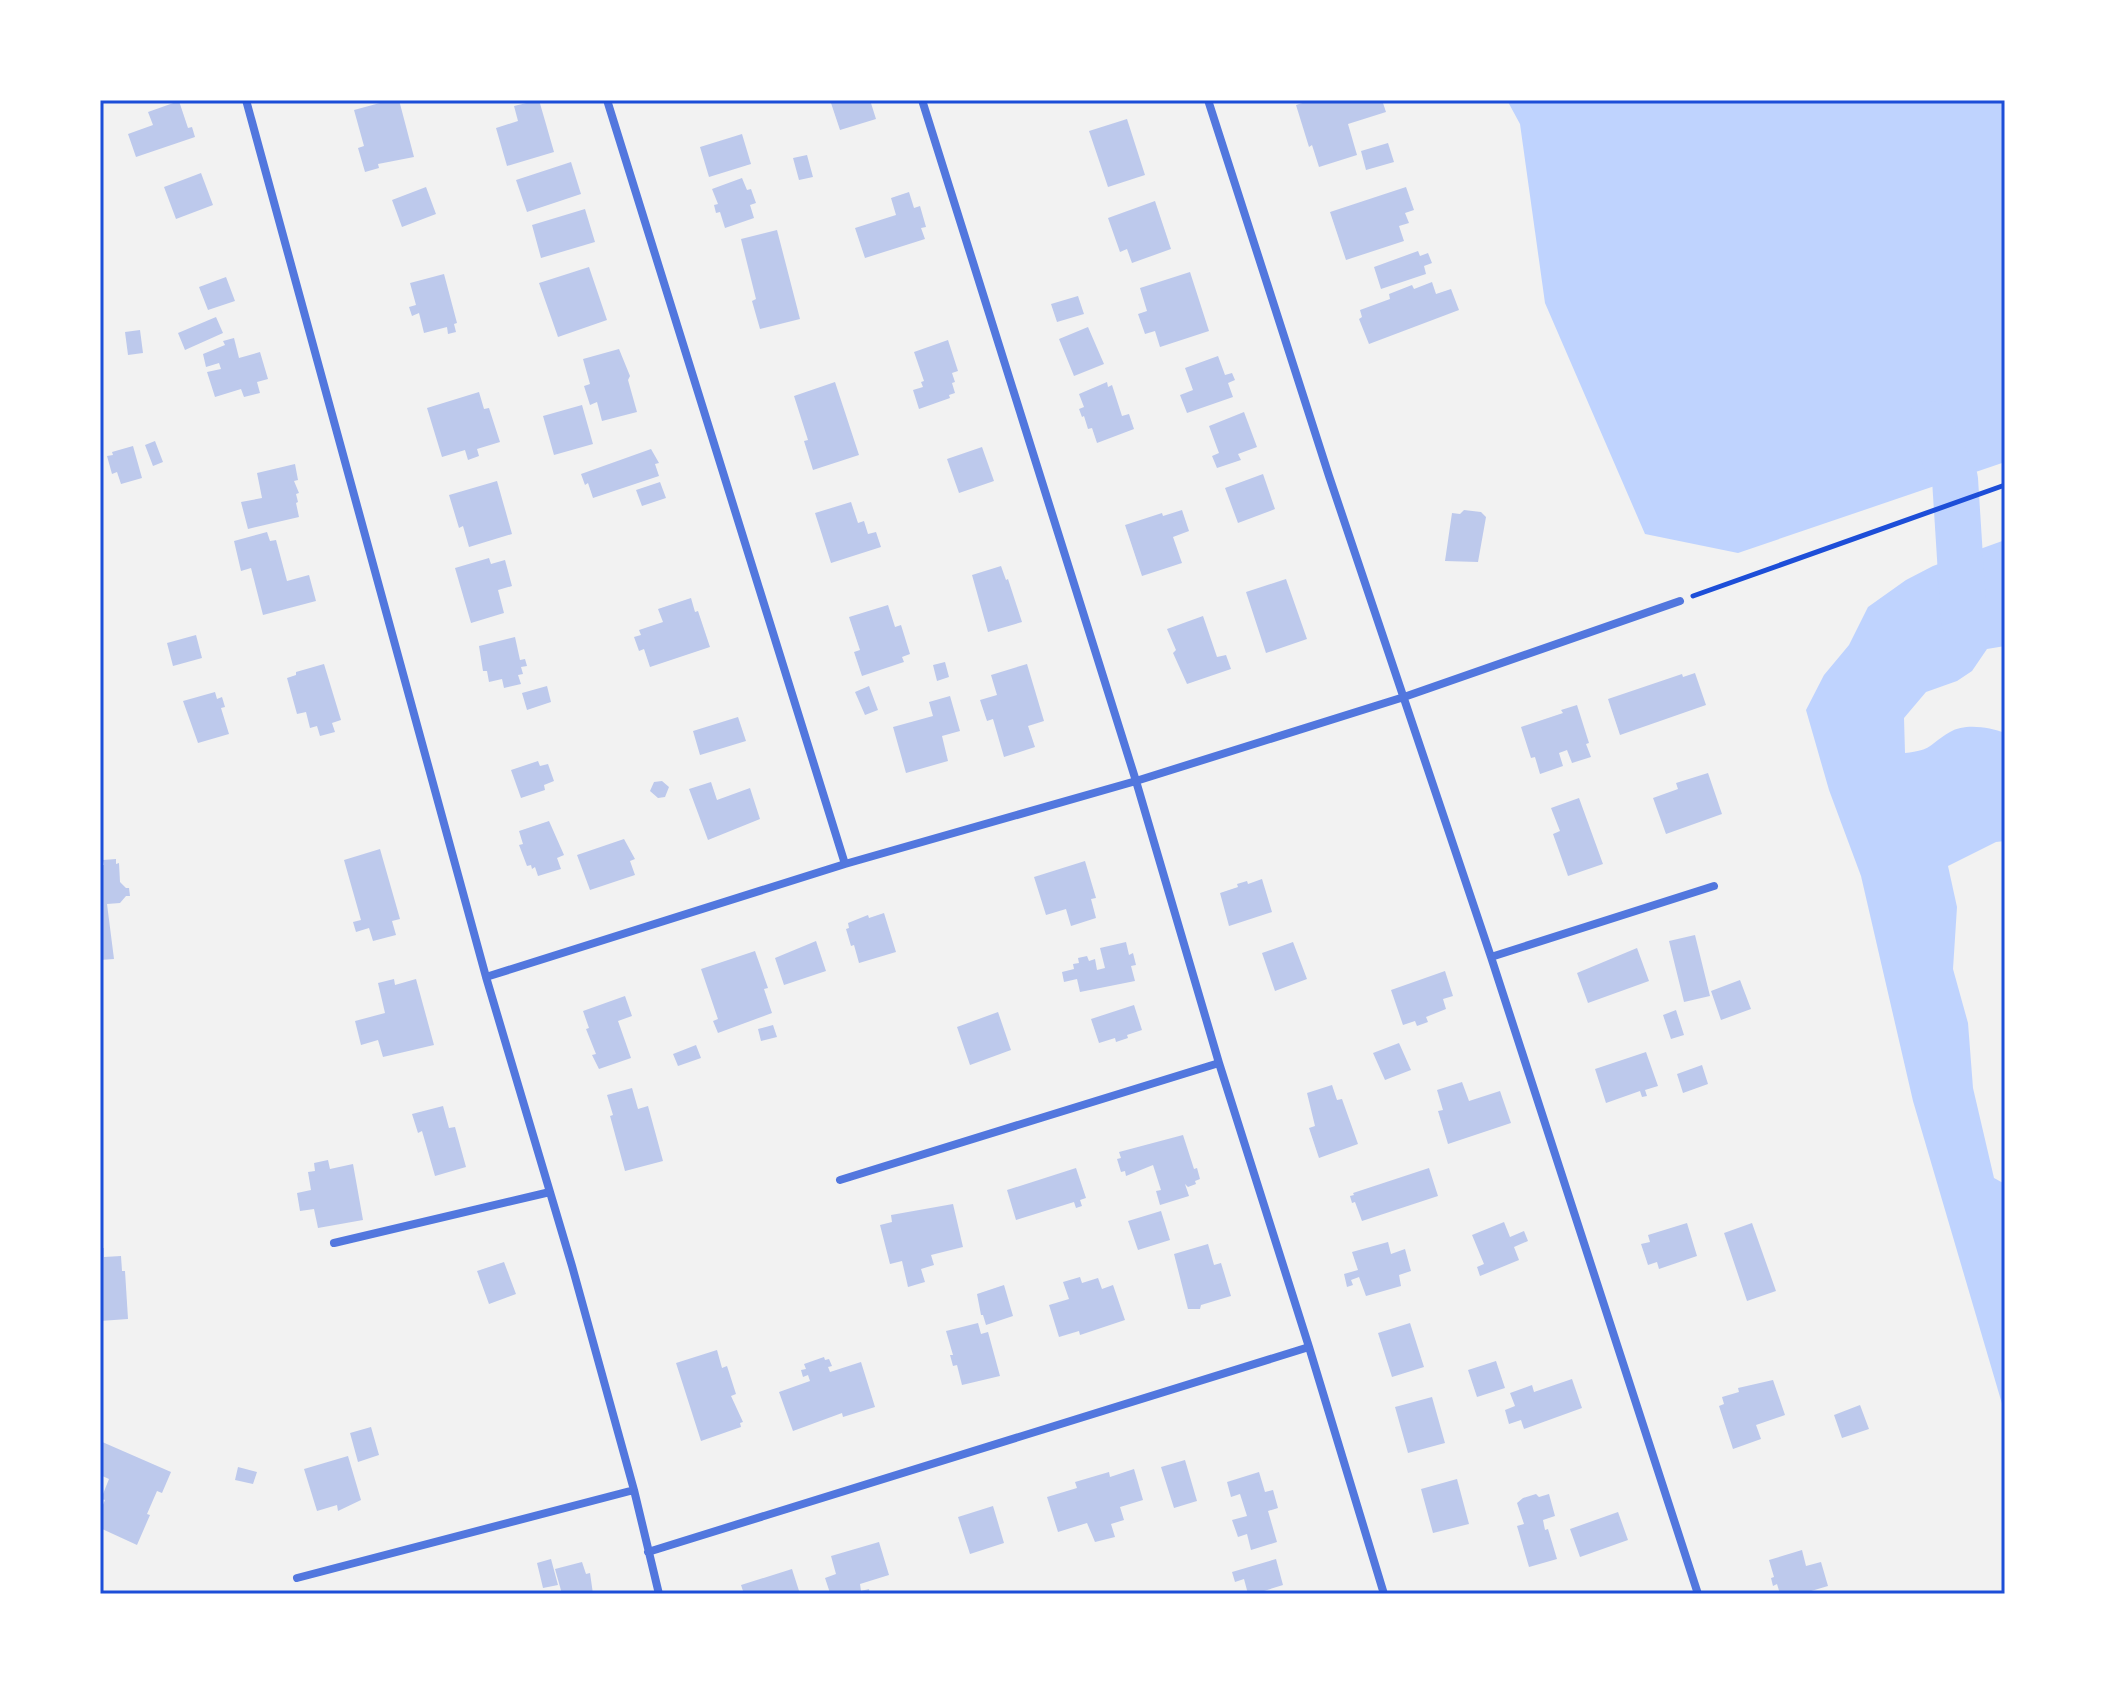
<svg xmlns="http://www.w3.org/2000/svg" width="2105" height="1694" font-family="'Open Sans',sans-serif">
  <rect width="100%" height="100%" fill="#f2f2f2"/>
  <!-- water -->
  <path fill="#bfd3fe" d="M1507,100H2005V462L1738,553L1645,534L1545,303L1520,124Z
    M2005,540V646L1987,649L1972,671L1957,681L1926,692L1904,718L1905,753C1933,750 1928,745 1950,732C1965,723 1989,727 2005,733V841L1996,842L1948,866L1957,907L1953,969L1968,1023L1973,1088L1994,1178L2005,1184V1414L1913,1101L1861,876L1829,790L1806,710L1824,675L1849,645L1868,607L1906,580L1933,566Z"/>
  <g fill="none" stroke-linecap="round" stroke-linejoin="round">
    <!-- river -->
    <path stroke="#bfd3fe" stroke-width="46" d="M1929,424L1955,479L1964,621H2005"/>
  </g>
  <!-- building -->
  <path fill="#bdc9ec" d="M391,100H399L414,157L378,164L379,168L365,172L358,148L364,146L354,110Z
    M539,100L554,152L507,166L496,128L518,121L514,106Z
    M830,100H870L876,119L840,130Z
    M1312,100H1382L1386,112L1348,124L1357,155L1319,167L1312,145L1309,147L1296,105Z
    M179,101L188,128L192,127L195,137L136,157L128,134L153,125L148,112Z
    M1127,119L1145,175L1108,187L1089,131Z
    M742,134L751,164L709,177L700,147Z
    M1388,143L1394,162L1366,170L1361,151Z
    M807,155L813,177L799,180L793,158Z
    M571,162L581,194L527,212L516,180Z
    M201,173L213,205L176,219L164,187Z
    M742,178L747,190L751,189L756,203L750,205L754,218L725,228L720,212L716,213L714,205L718,204L712,189Z
    M426,187L436,214L402,227L392,200Z
    M1406,187L1414,210L1405,213L1409,223L1399,226L1404,241L1346,260L1330,212Z
    M909,192L914,208L920,206L926,227L921,228L925,239L865,258L855,228L896,215L891,198Z
    M1155,201L1171,249L1132,263L1127,249L1120,252L1108,218Z
    M585,209L595,242L541,258L532,225Z
    M777,230L800,319L760,329L752,301L756,299L741,239Z
    M1418,251L1420,256L1428,253L1432,263L1424,266L1426,274L1381,289L1374,267Z
    M589,267L607,320L558,337L539,283Z
    M1190,272L1209,331L1160,347L1155,331L1145,334L1138,314L1147,311L1140,288Z
    M444,274L457,323L454,324L456,332L448,334L447,327L424,333L419,313L412,316L409,307L416,305L410,283Z
    M226,277L235,301L208,310L199,287Z
    M1432,282L1436,294L1451,289L1459,310L1369,344L1359,319L1362,317L1360,310L1390,299L1389,294L1412,285L1414,289Z
    M1078,296L1084,314L1057,322L1051,304Z
    M216,317L223,333L185,350L178,333Z
    M1088,327L1104,364L1074,376L1059,339Z
    M140,330L143,353L128,355L125,332Z
    M234,338L239,358L260,352L268,379L257,382L260,393L244,397L241,389L215,397L207,372L221,369L219,363L206,367L203,354L225,345L223,341Z
    M948,340L958,371L952,373L955,382L952,383L955,393L949,395L950,398L919,409L913,390L923,387L921,382L924,381L914,352Z
    M619,349L630,376L628,380L637,412L602,421L597,402L590,405L584,386L590,384L583,359Z
    M1218,356L1225,375L1232,373L1235,380L1228,383L1233,397L1187,413L1180,395L1193,390L1185,368Z
    M835,382L859,455L813,470L804,441L808,440L794,396Z
    M1107,382L1108,387L1112,385L1122,416L1129,414L1134,429L1097,443L1092,428L1088,429L1084,416L1082,417L1079,409L1084,407L1079,394Z
    M479,392L484,409L489,408L500,442L477,449L479,456L468,460L465,450L442,457L427,408Z
    M582,405L593,444L554,455L543,416Z
    M1244,412L1257,447L1238,454L1241,460L1217,468L1212,456L1219,453L1209,426Z
    M155,441L163,462L153,466L145,445Z
    M133,446L142,478L121,484L117,472L112,474L107,456L113,455L112,452Z
    M982,447L994,481L959,493L947,459Z
    M651,449L659,463L655,464L659,476L593,498L588,483L585,485L581,474Z
    M295,464L298,480L294,481L299,493L296,494L298,502L296,503L299,517L248,529L241,502L262,498L257,473Z
    M1263,474L1275,509L1238,523L1225,488Z
    M497,481L512,534L469,547L463,526L459,528L449,495Z
    M660,482L666,498L642,506L636,490Z
    M851,502L858,523L864,521L868,534L876,532L881,547L831,563L815,513Z
    M1182,510L1189,531L1173,537L1182,563L1142,576L1125,525L1162,513L1163,516Z
    M1464,510L1481,512L1486,517L1478,562L1445,561L1452,513L1460,514Z
    M267,532L270,541L276,540L287,581L309,575L316,601L263,615L251,568L241,571L234,541Z
    M489,558L491,564L505,560L512,586L498,590L504,613L471,623L455,568Z
    M1001,566L1006,580L1008,579L1022,622L988,632L972,575Z
    M1286,579L1307,639L1266,653L1246,592Z
    M691,598L695,612L698,611L710,647L650,667L644,649L639,651L634,637L641,635L639,630L663,622L658,609Z
    M888,605L895,627L901,625L910,654L902,657L904,662L862,676L854,652L860,650L849,617Z
    M1203,616L1217,657L1226,655L1231,669L1187,684L1173,653L1176,650L1167,629Z
    M196,635L202,658L173,666L167,643Z
    M515,637L520,660L525,659L527,666L521,667L523,674L518,675L521,684L504,688L502,679L489,682L487,671H483L479,646Z
    M945,662L949,677L937,681L933,665Z
    M324,664L341,720L332,723L335,732L320,736L317,726L310,728L306,712L297,714L287,678L296,675V672Z
    M1027,664L1044,721L1028,726L1035,747L1004,757L993,719L987,721L980,700L997,695L991,675Z
    M1695,673L1706,705L1620,735L1608,699L1682,674L1683,677Z
    M547,686L551,702L527,710L522,693Z
    M869,686L878,710L865,715L855,692Z
    M215,692L217,699L222,697L225,707L221,708L229,734L198,743L183,701Z
    M950,696L960,731L942,736L948,761L906,773L893,727L933,716L929,702Z
    M1577,705L1589,743L1586,744L1591,757L1572,763L1567,750L1559,753L1563,766L1540,774L1535,757L1531,758L1521,727L1563,713L1561,710Z
    M738,717L746,741L700,755L693,731Z
    M538,761L540,766L548,764L554,781L544,785L545,790L521,798L511,770Z
    M1708,773L1722,814L1666,834L1653,798L1678,789L1676,783Z
    M662,781L669,787L665,797L658,798L650,791L654,782Z
    M711,782L717,800L750,788L760,819L708,840L689,789Z
    M1579,798L1603,864L1568,876L1553,834L1560,831L1551,808Z
    M549,821L564,855L557,858L561,869L538,876L535,867L532,869L531,865L527,866L519,845L523,844L519,831Z
    M624,839L635,859L630,861L635,875L590,890L577,855Z
    M380,849L400,919L392,921L396,935L373,941L369,928L356,932L353,922L361,920L344,860Z
    M116,859V864L119,863L120,882L126,888H129L130,896H126L120,903L107,904L114,959L100,960V865H104L103,860Z
    M1085,861L1096,898L1091,899L1096,918L1071,926L1066,909L1046,915L1034,877Z
    M1262,879L1272,912L1229,926L1220,893L1238,887L1237,884L1247,881L1248,884Z
    M884,913L896,952L859,963L854,945L851,946L846,929L849,928L848,923L868,915L869,918Z
    M1695,935L1710,996L1684,1002L1669,941Z
    M816,941L826,971L784,985L775,958Z
    M1126,942L1129,955L1133,953L1136,965L1131,966L1135,981L1080,992L1077,979L1064,982L1062,972L1074,969L1073,964L1079,963L1078,958L1087,956L1089,961L1095,959L1097,970L1105,968L1100,948Z
    M1293,942L1307,979L1275,991L1262,953Z
    M1637,948L1649,981L1588,1003L1577,973Z
    M755,951L768,988L764,989L772,1013L718,1033L713,1021L718,1019L701,969Z
    M1445,971L1453,996L1443,999L1446,1009L1426,1017L1428,1022L1417,1026L1415,1021L1403,1025L1391,990Z
    M394,979L395,985L416,979L434,1045L383,1057L378,1040L361,1045L355,1021L385,1013L378,983Z
    M1740,980L1751,1009L1721,1020L1711,991Z
    M625,996L632,1016L618,1021L631,1058L599,1069L592,1055L596,1054L586,1029L589,1028L583,1011Z
    M1134,1005L1142,1030L1127,1035L1128,1038L1116,1042L1115,1038L1099,1043L1091,1019Z
    M1676,1010L1684,1035L1671,1039L1663,1015Z
    M998,1012L1011,1050L970,1065L957,1027Z
    M773,1025L777,1037L761,1041L758,1029Z
    M1399,1043L1411,1070L1385,1080L1373,1053Z
    M696,1045L701,1058L678,1066L673,1054Z
    M1646,1052L1658,1086L1645,1090L1647,1096L1642,1097L1640,1091L1606,1103L1595,1069Z
    M1702,1065L1708,1084L1683,1093L1677,1074Z
    M1462,1082L1469,1101L1500,1091L1511,1123L1448,1144L1438,1111L1443,1110L1437,1090Z
    M1332,1085L1337,1100L1342,1099L1358,1144L1319,1158L1309,1128L1315,1126L1307,1093Z
    M632,1088L638,1109L648,1106L663,1161L625,1171L610,1116L613,1115L607,1095Z
    M443,1106L449,1128L455,1127L466,1167L435,1176L422,1131L418,1133L412,1114Z
    M1183,1135L1194,1169L1197,1168L1200,1179L1195,1181L1196,1184L1188,1187L1185,1184L1189,1196L1160,1205L1156,1191L1161,1190L1153,1165L1126,1176L1125,1171L1121,1172L1117,1159L1121,1158L1119,1152Z
    M328,1160L330,1169L353,1164L363,1220L318,1228L314,1209L300,1211L297,1193L311,1190L308,1172L315,1171L314,1163Z
    M1076,1168L1086,1198L1080,1200L1082,1206L1076,1208L1074,1202L1016,1220L1007,1190Z
    M1429,1168L1438,1196L1362,1221L1355,1202L1352,1203L1350,1196L1354,1195L1353,1193Z
    M953,1204L963,1247L931,1255L934,1265L921,1269L925,1282L908,1287L902,1261L890,1264L880,1225L892,1222L891,1215Z
    M1161,1211L1170,1240L1138,1250L1128,1221Z
    M1504,1222L1510,1237L1524,1231L1528,1241L1514,1247L1519,1260L1480,1276L1477,1267L1484,1264L1472,1235Z
    M1687,1223L1697,1256L1659,1269L1657,1262L1648,1265L1641,1244L1650,1242L1648,1235Z
    M1752,1223L1776,1291L1747,1301L1724,1233Z
    M1388,1242L1391,1254L1405,1249L1411,1271L1399,1275L1401,1286L1366,1296L1359,1277L1351,1280L1353,1285L1347,1287L1344,1274L1358,1270L1352,1252Z
    M1208,1244L1214,1265L1221,1263L1231,1296L1201,1305L1200,1309H1188L1174,1254Z
    M100,1248H104V1257L121,1256L122,1271H125L128,1319L100,1321Z
    M504,1262L516,1294L489,1304L477,1271Z
    M1080,1277L1082,1283L1098,1278L1102,1289L1113,1285L1125,1320L1080,1335L1079,1331L1059,1337L1049,1305L1069,1299L1063,1282Z
    M1004,1285L1013,1316L986,1325L983,1315H981L977,1294Z
    M978,1323L981,1334L988,1332L1000,1376L962,1385L957,1365L953,1366L950,1355H953L946,1331Z
    M1410,1323L1424,1367L1392,1377L1378,1333Z
    M717,1350L722,1368L727,1366L736,1394L731,1396L743,1422L740,1423L741,1427L701,1441L676,1363Z
    M824,1357L825,1360L829,1359L832,1366L828,1367L830,1372L861,1362L875,1407L843,1417L842,1413L793,1431L779,1392L810,1381L808,1375L803,1377L801,1370L806,1369L804,1364Z
    M1496,1361L1505,1388L1477,1397L1468,1370Z
    M1572,1379L1582,1408L1524,1429L1521,1420L1509,1424L1505,1410L1515,1406L1510,1393L1532,1385L1534,1392Z
    M1773,1380L1785,1415L1756,1425L1761,1439L1733,1449L1719,1406L1724,1404L1722,1397L1739,1392L1738,1388Z
    M1432,1397L1445,1443L1408,1453L1395,1407Z
    M1860,1405L1869,1429L1842,1438L1834,1415Z
    M371,1427L379,1455L358,1462L350,1433Z
    M100,1441L171,1472L162,1493L157,1491L147,1514L150,1515L137,1545L100,1528V1512L105,1500L101,1499L109,1479L100,1475Z
    M348,1456L361,1500L338,1511L337,1505L317,1511L304,1469Z
    M1185,1460L1197,1501L1174,1508L1161,1467Z
    M238,1467L257,1472L253,1484L235,1480Z
    M1134,1469L1143,1500L1120,1507L1124,1520L1111,1524L1115,1537L1095,1542L1087,1523L1058,1532L1047,1497L1077,1488L1075,1482L1109,1472L1110,1477Z
    M1259,1472L1265,1492L1273,1490L1278,1508L1268,1511L1277,1542L1251,1550L1247,1534L1238,1537L1232,1520L1247,1516L1240,1494L1231,1497L1227,1482Z
    M1457,1479L1469,1524L1433,1533L1421,1489Z
    M1536,1494L1539,1497L1549,1494L1555,1516L1543,1520L1545,1530L1548,1529L1557,1559L1529,1567L1517,1526L1524,1524L1517,1503L1523,1498Z
    M993,1506L1004,1543L970,1554L958,1517Z
    M1618,1512L1628,1540L1580,1557L1570,1529Z
    M879,1542L889,1575L860,1584L861,1591L869,1589L870,1594L830,1593L825,1578L836,1574L831,1556Z
    M1802,1550L1806,1566L1821,1562L1828,1586L1801,1594H1780L1777,1584L1773,1586L1771,1578L1774,1577L1769,1560Z
    M551,1559L558,1585L543,1588L537,1563Z
    M1276,1559L1283,1585L1264,1591L1265,1594H1248L1244,1579L1235,1582L1232,1572Z
    M582,1562L586,1574L590,1573L593,1594H562L555,1569Z
    M792,1569L800,1594H744L741,1585Z"/>
  <g fill="none" stroke-linecap="round" stroke-linejoin="round">
    <!-- path -->
    <path stroke="#1d4ed8" stroke-width="5" d="M1693,596L2005,485"/>
    <!-- minor -->
    <path stroke="#5277de" stroke-width="8" d="M246,100L486,977L572,1266L634,1490L659,1594
      M607,100L845,864
      M922,100L1136,781L1219,1063L1309,1347L1384,1594
      M1208,100L1329,476L1491,957L1698,1594
      M1491,957L1714,886
      M486,977L845,864L1136,781L1404,697L1680,601
      M840,1180L1219,1063
      M334,1243L550,1192
      M648,1552L1309,1347
      M297,1578L634,1490"/>
  </g>
  <!-- border -->
  <rect width="2105" height="1694" fill="none" stroke="#ffffff" stroke-width="204"/>
  <rect x="102" y="102" width="1901" height="1490" fill="none" stroke="#1d4ed8" stroke-width="3"/>
</svg>
